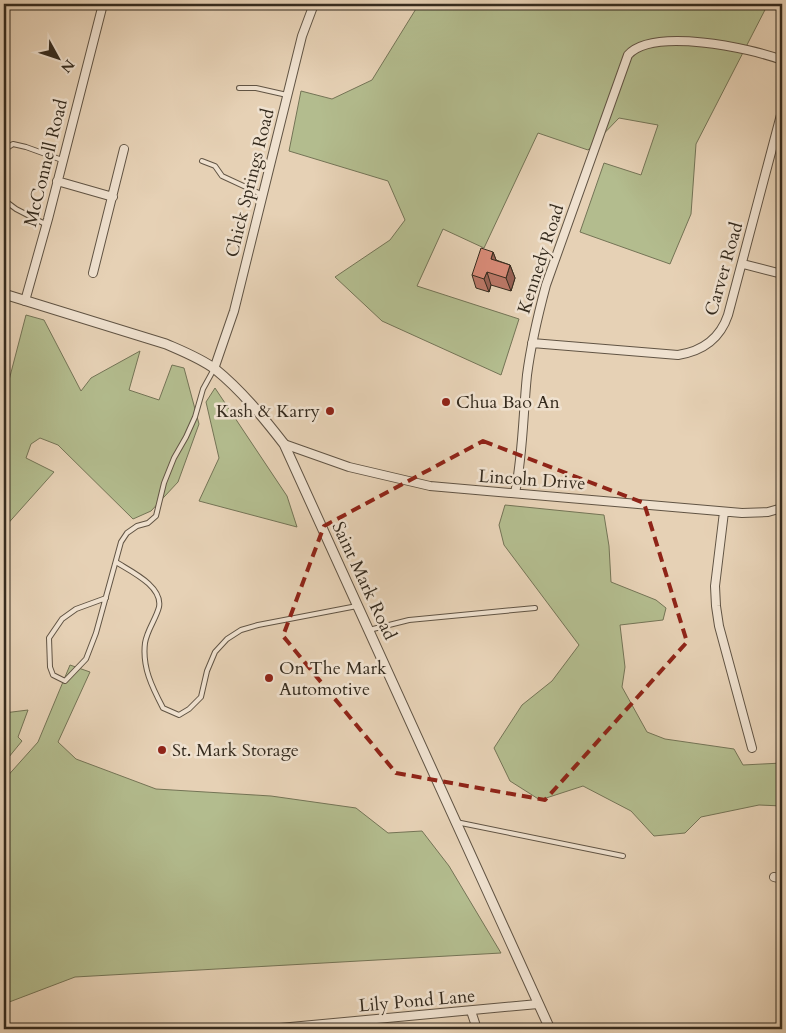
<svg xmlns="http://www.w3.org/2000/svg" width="786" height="1033" font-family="Cardo,serif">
  <rect width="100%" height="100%" fill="#e6d1b5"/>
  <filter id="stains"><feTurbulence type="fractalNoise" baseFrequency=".004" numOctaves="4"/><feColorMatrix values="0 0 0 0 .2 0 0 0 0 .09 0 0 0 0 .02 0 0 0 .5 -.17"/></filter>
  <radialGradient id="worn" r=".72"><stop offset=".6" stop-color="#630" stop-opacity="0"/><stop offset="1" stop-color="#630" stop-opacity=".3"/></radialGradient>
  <!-- green -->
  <path fill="#b3bc8e" stroke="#747456" d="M419,4H768L696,144L691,214L670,264L580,232L604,163L641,175L658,125L619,118L588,150L538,133L484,248L443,229L417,286L519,319L501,375L382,321L335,277L390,240L405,220L388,181L289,151L301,91L332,99L372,80Z
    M26,315L44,320L81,391L91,378L140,351L129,390L159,400L172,365L184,368L199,424L178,482L151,511L133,519L58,445L40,438L31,444L26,458L54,472L4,528V383L8,384Z
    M215,388L287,496L297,527L199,501L219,458L206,402Z
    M505,505L604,515L609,546L611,582L656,600L666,608L663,620L620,625L625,667L622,687L647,732L665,739L734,749L743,765L782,763V806L759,805L701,817L685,833L654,836L631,811L583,786L540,800L510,781L494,748L522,705L552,681L579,645L504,545L499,525Z
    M70,665L90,672L58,742L76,759L156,789L271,796L356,808L388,833L422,831L449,866L501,953L75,977L4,1004V780L38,742Z
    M28,710L18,737L22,741L4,763V713Z"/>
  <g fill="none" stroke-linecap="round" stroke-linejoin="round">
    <!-- service casing -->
    <g stroke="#615444" stroke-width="6">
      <path id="service" d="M239,88H256L287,95
        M4,150L13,144L26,147L62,160
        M202,161L215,166L222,176L263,195
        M4,200L16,209L47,225
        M116,562C130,571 163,586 159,607C156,619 147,630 145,643C142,667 152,687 163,708L179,715L189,709L201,697L207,671L215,652L227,639L241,630L258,625L357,606
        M106,598L76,609L62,619L49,638L50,667L53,675L65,681L86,659L96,633L121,542L127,533L137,526L148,523L156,516L164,483L174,458L186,437L195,417L203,389L214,369
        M369,630L409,620L535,608
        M456,822L623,856"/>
    </g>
    <!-- minor casing -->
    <g stroke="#615444" stroke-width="10">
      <path id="minor" d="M57,181L113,197
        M743,264L782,274
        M93,273L124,149
        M25,301L48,219L103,4
        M532,343L678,355C703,351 720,339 728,315L782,111
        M214,369L234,311L302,36L314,4
        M284,444L349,467L430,486L742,513L768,512L782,508
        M515,493C523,455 523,414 527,375C531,344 538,315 546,285L628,55C653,27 750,48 782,60
        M724,512L715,586L716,606L719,626L752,748
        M774,877L782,879
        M471,1011L477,1029
        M269,1029L538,1004"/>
    </g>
    <!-- tertiary casing -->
    <g stroke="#615444" stroke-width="11">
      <path id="tertiary" d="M4,294L166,344C182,351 200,358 215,369C241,390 263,417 284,444L550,1029"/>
    </g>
    <!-- service -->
    <use href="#service" stroke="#efe1cf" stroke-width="4"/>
    <!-- minor -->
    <use href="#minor" stroke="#efe1cf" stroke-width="8"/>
    <!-- tertiary -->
    <use href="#tertiary" stroke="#efe1cf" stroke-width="9"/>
  </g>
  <!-- wall -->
  <path fill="#bb7867" stroke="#352b1e" d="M493,252L496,260L510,265L515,278L511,291L491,285L489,292L476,288L472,275Z"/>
  <!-- shaded-wall -->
  <path fill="#986154" stroke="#352b1e" d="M493,252L498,265L491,259Z
    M510,265L515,278L511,291L506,278Z
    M487,272L491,285L489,292L484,279Z"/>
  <!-- building -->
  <path fill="#d98b78" stroke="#352b1e" d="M481,248L493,252L491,259L510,265L506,278L487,272L484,279L472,275Z"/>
  <!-- marked area -->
  <path fill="none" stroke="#8f2418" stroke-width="4" stroke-dasharray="10 6" stroke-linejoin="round" d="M483,441L644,503L687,642L545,800L396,773L283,636L324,526Z"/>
  <!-- markers -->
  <g fill="#8f2418" stroke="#efe1cf" stroke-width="2">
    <circle cx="446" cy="402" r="5"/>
    <circle cx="330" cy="411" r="5"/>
    <circle cx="269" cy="678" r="5"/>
    <circle cx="162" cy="750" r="5"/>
  </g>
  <g text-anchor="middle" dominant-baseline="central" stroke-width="5" stroke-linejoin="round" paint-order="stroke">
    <!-- street labels -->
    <g font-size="18" fill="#352b1e" stroke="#efe1cf">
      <text transform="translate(46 163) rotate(-76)">McConnell Road</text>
      <text transform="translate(250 183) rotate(-76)">Chick Springs Road</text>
      <text transform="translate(541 259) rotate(-72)">Kennedy Road</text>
      <text transform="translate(724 269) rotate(-74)">Carver Road</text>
      <text transform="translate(532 480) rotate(4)">Lincoln Drive</text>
      <text transform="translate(364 581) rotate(65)">Saint Mark Road</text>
      <text transform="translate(417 1001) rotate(-5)">Lily Pond Lane</text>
    </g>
    <!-- poi labels -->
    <g font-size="18" fill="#352b1e" stroke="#efe1cf" text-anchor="start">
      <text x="456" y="402">Chua Bao An</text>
      <text x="320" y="411" text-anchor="end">Kash &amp; Karry</text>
      <text x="279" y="668">On The Mark<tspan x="279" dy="21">Automotive</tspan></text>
      <text x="172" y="750">St. Mark Storage</text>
    </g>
  </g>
  <!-- margin -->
  <rect width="786" height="1033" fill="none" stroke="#e6d1b5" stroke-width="20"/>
  <rect x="5" y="5" width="776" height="1023" fill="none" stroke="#352b1e" stroke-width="2.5"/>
  <rect x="10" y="10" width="766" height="1013" fill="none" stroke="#352b1e"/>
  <!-- north arrow -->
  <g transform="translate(58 58) rotate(130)" stroke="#efe1cf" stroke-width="4" paint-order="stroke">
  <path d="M0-4L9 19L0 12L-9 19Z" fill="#352b1e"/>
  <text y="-8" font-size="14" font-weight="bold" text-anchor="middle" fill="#352b1e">N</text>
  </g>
  <rect width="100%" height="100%" filter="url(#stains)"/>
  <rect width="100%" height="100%" fill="url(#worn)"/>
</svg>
